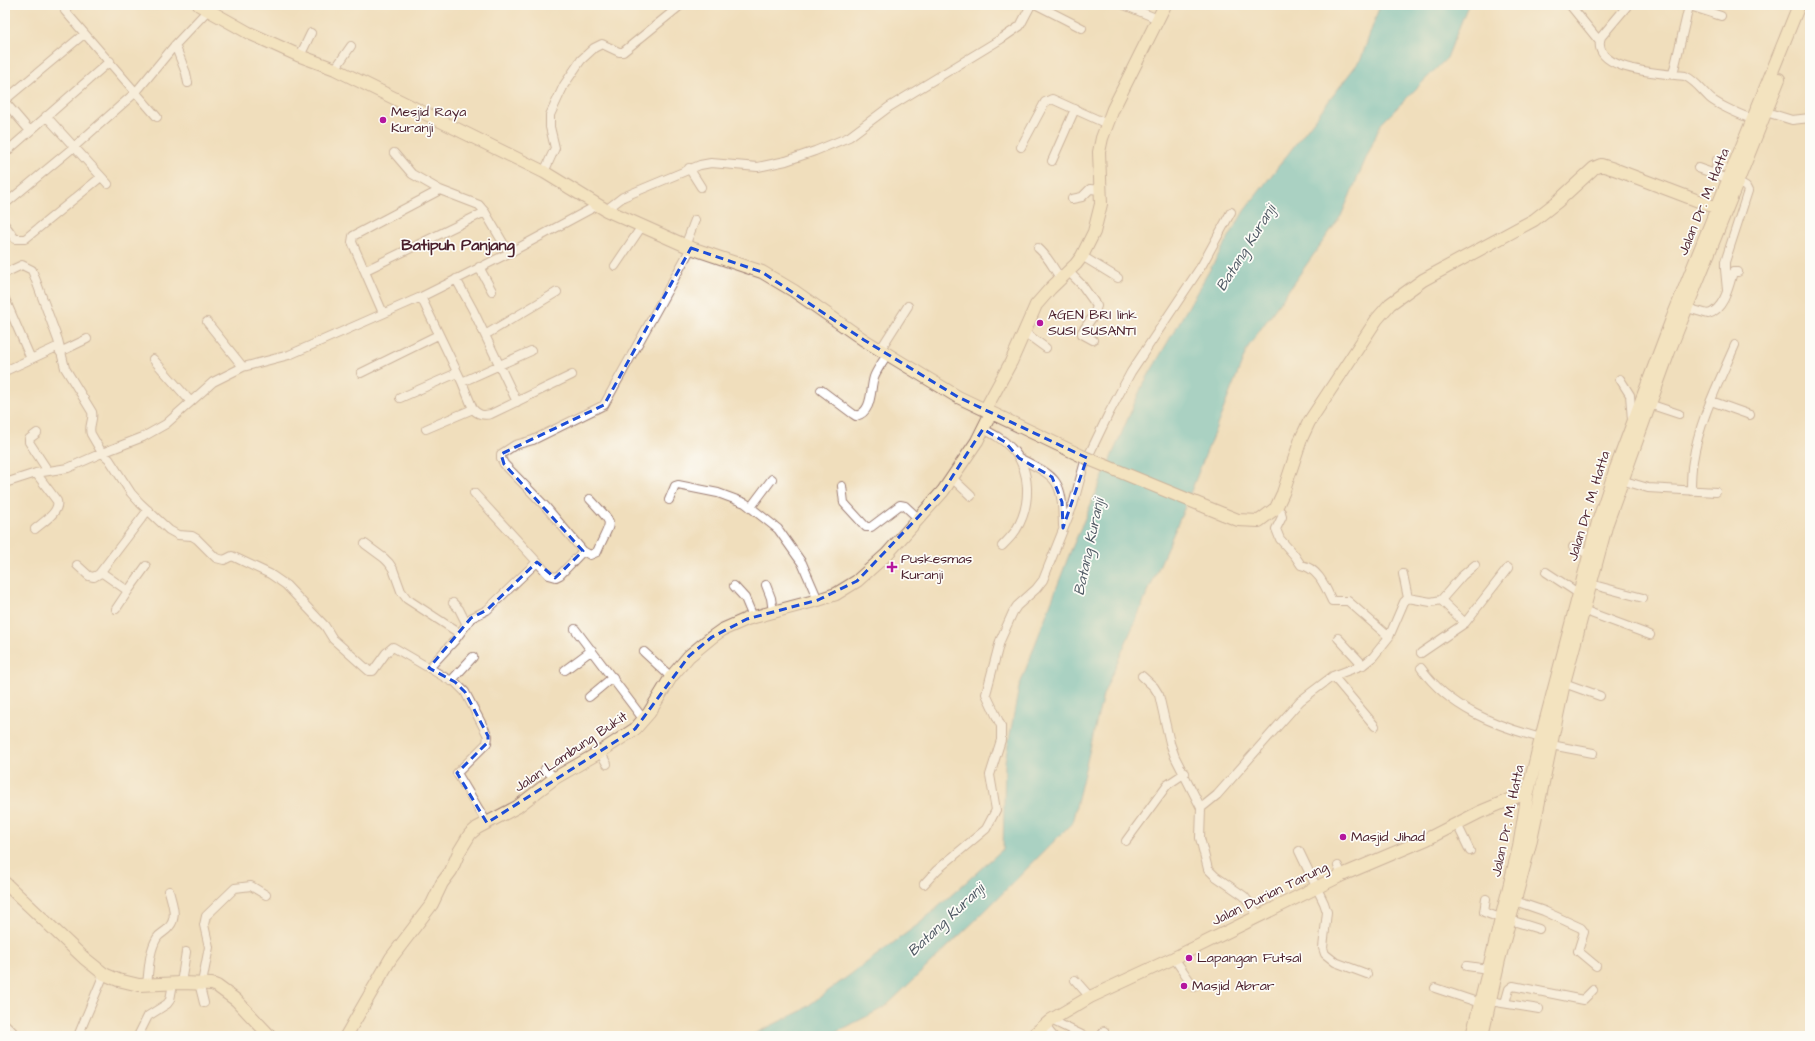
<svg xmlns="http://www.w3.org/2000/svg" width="1815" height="1041" font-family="'Architects Daughter',sans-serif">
  <rect width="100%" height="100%" fill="#fdfcf7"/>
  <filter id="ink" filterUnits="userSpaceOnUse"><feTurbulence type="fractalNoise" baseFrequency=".025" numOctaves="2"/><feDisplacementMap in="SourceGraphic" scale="8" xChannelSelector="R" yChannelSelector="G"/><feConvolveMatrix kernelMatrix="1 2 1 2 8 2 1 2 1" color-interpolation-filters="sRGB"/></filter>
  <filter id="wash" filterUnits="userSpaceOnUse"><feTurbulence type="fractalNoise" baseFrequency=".012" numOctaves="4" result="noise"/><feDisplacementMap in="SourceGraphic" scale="16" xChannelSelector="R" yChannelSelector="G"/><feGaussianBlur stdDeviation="0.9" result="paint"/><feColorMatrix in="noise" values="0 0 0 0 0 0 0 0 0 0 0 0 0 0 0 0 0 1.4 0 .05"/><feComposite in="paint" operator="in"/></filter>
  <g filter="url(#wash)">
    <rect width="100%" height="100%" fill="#f0debc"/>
    <!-- water -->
    <path fill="#55c2cb" stroke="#50707b" d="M1380,5H1468L1447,58L1381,124L1341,216L1248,347L1182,514L1103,695L1072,823L984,912L885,1007L829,1036H750L801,1011L920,923L1003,849L1005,761L1019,687L1069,555L1141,388L1244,211L1361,59Z"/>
  </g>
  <g filter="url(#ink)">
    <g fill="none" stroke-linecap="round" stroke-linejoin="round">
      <!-- street casing -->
      <g stroke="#9d7e74" stroke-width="10">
        <path id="street" d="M1037,5L1082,28
          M1124,5L1158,19
          M1570,5L1600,42
          M1628,5L1601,37C1589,72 1665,73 1685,76C1696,81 1702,91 1711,99C1723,108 1739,114 1754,120
          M1687,5L1721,16
          M65,11L157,117
          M175,45L186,73L188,83
          M300,56L311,33
          M335,69L351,46
          M1673,74L1689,6
          M5,100L84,34
          M5,102L30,131
          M1766,112L1792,120L1810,118
          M46,116L108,184
          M1021,147L1045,102L1052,99L1107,124
          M5,153L110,61
          M394,153L412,174L440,190
          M1717,160L1716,169L1718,175
          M1052,161L1075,109
          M689,168L701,187
          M1698,168L1729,179
          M544,172L555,148L550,127V115L564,85L581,60L594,48L602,44L619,52H623L681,5
          M1072,199L1082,197L1090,189L1101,190
          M5,204L75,146L136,92L175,45L208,10
          M606,210L623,197L700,165L711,163L758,167L786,161L815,151L849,137L889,107L1001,39L1020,26L1031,5
          M5,225L15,239H25L101,177
          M685,246L695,220
          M1038,248C1048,256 1053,268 1061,279
          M1082,256L1118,278
          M615,266L642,226
          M479,267L492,291
          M366,270L485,212
          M1069,272L1082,285L1097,306L1094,315L1082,332V334L1093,340
          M5,273L22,265L32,270L58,340L65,368L92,412C94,420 88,426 91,434L102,453L109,459L131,493L140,503L169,530L178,535L192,536L197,539L216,558L224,560L232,556L270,574L286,585L325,626L333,639L369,671H373L386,653L393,647L429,668L455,640L471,618L487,610L537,562
          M456,279L473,310L517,402
          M1727,290L1725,269V262L1748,191L1746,187L1737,182
          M421,297L462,382L473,409C478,415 483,416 491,414L572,375
          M5,299L31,359
          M1687,308L1708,314C1724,310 1729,286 1733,272H1738
          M383,313L352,242L353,236L440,190L479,205L485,212L509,253
          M207,322L243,367
          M1024,332L1046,348
          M485,335L557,292
          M880,350L908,306
          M60,352L87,339
          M153,359L190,401
          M5,371L59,346
          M361,373L438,335
          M1620,379L1630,395L1632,420
          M462,382L531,351
          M821,390L853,414L856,416C873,412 870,389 874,377C877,369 883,362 887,354
          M400,398L457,373
          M1711,401L1750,415
          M1649,404L1679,414
          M426,429L473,409
          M983,429C993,434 1003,439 1011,448C1032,469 1031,506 1016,530C1012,536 1007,541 1002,546
          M37,433L29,439V442L48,471
          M1019,458C1059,478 1062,480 1063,526
          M952,478L971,496
          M1621,480L1648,488L1716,492
          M5,483L36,473L68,468L102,453L143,437L166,424L213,382L243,367L289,355L421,297L509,253L598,205
          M842,486L844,503L866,527H871L900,505L905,506L919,519
          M1691,491C1691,481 1691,471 1693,461C1699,421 1719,382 1735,345
          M474,493L549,575L556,577L560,575L583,551
          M590,499C617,528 611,518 597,552L590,555L583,551L546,507L504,464L501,458V454L515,445L533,440L604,405L691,248
          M669,500L675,486L678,485L718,493L745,503L778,529L802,563L818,600
          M751,507L772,479
          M1276,508L1281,512L1282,517L1276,529L1280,539L1295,556L1301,565C1318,568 1325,586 1332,601H1348L1389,637
          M35,529C43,522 60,512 57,501L36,473
          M365,544L384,558L389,563L393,569L401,591L407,599L459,633
          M1573,547L1589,554
          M77,565L89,576L94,577L99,574L148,510
          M101,572L128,591L116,609
          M1546,572L1578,593
          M1403,574L1408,598
          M1590,584L1643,598
          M766,585L771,598L773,612
          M734,586L745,598L753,617
          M128,591L146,566
          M1441,600L1462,576L1475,565
          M453,603L459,609L466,623
          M1583,610L1650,635
          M575,629L644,720
          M1338,638L1363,665
          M644,652L671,677
          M1421,653L1465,623L1508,568
          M429,668L451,681L473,657
          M1421,668C1449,708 1496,726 1541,738
          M565,670L592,650
          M1142,676L1154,687L1159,695L1170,743L1175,757L1201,808L1200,838L1208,869L1215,876L1244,896L1259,916
          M1333,676L1375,726
          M453,680L465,692L488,736L487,743L457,773L487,823
          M1564,683L1600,696
          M589,697L613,677
          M1551,745L1593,753
          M600,752L607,764
          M545,769L555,778
          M1201,808L1217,795L1300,701L1333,676L1363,665L1373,657L1389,637L1404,602L1408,598L1431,602L1441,600L1465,623
          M1457,824L1470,851
          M1126,841L1167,785L1185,773
          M1299,851L1324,903L1327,912L1323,948L1325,954L1335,962L1367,974
          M1338,866L1342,875
          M924,884L937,870L986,829L996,810L990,775L1001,740V726L986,694L1000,641L1013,612L1017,606L1036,589L1043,580L1073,505L1084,465L1109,413L1131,372L1202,265L1231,212
          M1486,899L1484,912L1500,918
          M1515,901L1544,911L1581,928L1584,932L1578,951L1596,966
          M1510,920L1539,929
          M1174,958L1194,987
          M1467,966L1488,969
          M1075,980L1090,997
          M181,983L186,952
          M199,983L204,1003
          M202,983L209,947L204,925L206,916L235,888L251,886L266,895
          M147,984C149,969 149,951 157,938C160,933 166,932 169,927C178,917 172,903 169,891
          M1435,988L1480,1003
          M1490,1001L1539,1009
          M1505,1003L1509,989L1513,986L1583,1000L1593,990
          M1051,1020L1084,1036
          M5,1024L17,1036
          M1044,1025L1053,1036
          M78,1036L104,974
          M138,1036L148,1016L167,1004L170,1000L173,983
          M1101,1036L1104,1031"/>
      </g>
      <!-- secondary casing -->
      <g stroke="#9d7e74" stroke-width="14">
        <path id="secondary" d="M199,5L249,33L300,56L335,69L544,172L606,210L691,248L762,272L794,291L864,340L958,397L1084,457
          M985,410L1011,362L1036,305L1050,289L1076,264L1082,256L1094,232L1101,204L1099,152L1102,138L1113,109L1165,5
          M1223,514L1238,520L1259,521L1276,508L1283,493L1301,439L1309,422L1377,319L1390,304L1423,280L1534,220L1557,202L1594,168L1601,165L1614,169L1717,208
          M5,883L84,958L104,974L118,980L139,985L181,983L212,984L217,986L236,1000L270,1036
          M346,1036L391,958L432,904L442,883L451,871L459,852L470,834L477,828L517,807L555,778L600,752L635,729L649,713L671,677L689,656L712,637L722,630L747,619L818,600L836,594L857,581L887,554L943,491L977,441L991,413
          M1032,1036L1051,1020L1090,997L1174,958L1342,875L1427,839L1480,812L1528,792
          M1472,1036L1519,847L1528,792L1541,738L1598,522L1616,468L1672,319L1799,5
          M1482,1036L1499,960L1530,844L1564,683L1607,523L1668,354L1779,79"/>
      </g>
      <!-- street -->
      <use href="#street" stroke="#fff" stroke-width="8"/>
      <!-- secondary -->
      <use href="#secondary" stroke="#f7e8c3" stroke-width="12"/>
      <!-- secondary-bridge casing -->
      <g stroke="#9d7e74" stroke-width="14" stroke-linecap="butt">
        <path id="secondary-bridge" d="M1084,457L1223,514"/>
      </g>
      <!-- secondary-bridge -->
      <use href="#secondary-bridge" stroke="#f7e8c3" stroke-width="12"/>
    </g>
  </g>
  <!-- marked area -->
  <path d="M0 0H1815V1041H0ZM691,248L762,272L864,340L958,397L1087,458L1063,528L1062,502L1052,477L1019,458L1005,442L983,429L943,491L857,581L818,600L747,619L712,637L689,656L635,729L487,823L457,773L488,742V736L465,692L455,682L429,668L471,618L487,610L537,562L555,578L583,551L504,464L501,454L604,405Z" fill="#f0debc" fill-opacity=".55" fill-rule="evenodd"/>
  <path fill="none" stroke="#1d4ed8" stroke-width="3" stroke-dasharray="8 5" stroke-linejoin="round" d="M691,248L762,272L864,340L958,397L1087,458L1063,528L1062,502L1052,477L1019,458L1005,442L983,429L943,491L857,581L818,600L747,619L712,637L689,656L635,729L487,823L457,773L488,742V736L465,692L455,682L429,668L471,618L487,610L537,562L555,578L583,551L504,464L501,454L604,405Z"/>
  <!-- markers -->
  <g fill="#b5179e" stroke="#fdfcf7" stroke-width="1.5">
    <circle cx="383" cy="120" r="4"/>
    <circle cx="1040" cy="323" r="4"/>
    <path d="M890 561h4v4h4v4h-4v4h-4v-4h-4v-4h4z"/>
    <circle cx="1343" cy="837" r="4"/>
    <circle cx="1189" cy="958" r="4"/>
    <circle cx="1184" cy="986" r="4"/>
  </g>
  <g text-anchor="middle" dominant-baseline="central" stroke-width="3.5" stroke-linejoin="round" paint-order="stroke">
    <!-- poi labels -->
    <g font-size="14" fill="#4a1f2b" stroke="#fdfcf7" text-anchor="start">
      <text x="391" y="112">Mesjid Raya<tspan x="391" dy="16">Kuranji</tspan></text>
      <text x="1048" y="315">AGEN BRI link<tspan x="1048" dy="16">SUSI SUSANTI</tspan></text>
      <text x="901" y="559">Puskesmas<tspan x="901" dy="16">Kuranji</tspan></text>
      <text x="1351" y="837">Masjid Jihad</text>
      <text x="1197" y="958">Lapangan Futsal</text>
      <text x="1192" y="986">Masjid Abrar</text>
    </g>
    <!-- street labels -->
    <g font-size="14" fill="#4a1f2b" stroke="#fdfcf7">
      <text transform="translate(1704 202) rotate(-68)">Jalan Dr. M. Hatta</text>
      <text transform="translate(1589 506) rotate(-73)">Jalan Dr. M. Hatta</text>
      <text transform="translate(571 752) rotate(-34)">Jalan Lambung Bukit</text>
      <text transform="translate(1508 821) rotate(-78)">Jalan Dr. M. Hatta</text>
      <text transform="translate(1270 894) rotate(-26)">Jalan Durian Tarung</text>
    </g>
    <!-- water labels -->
    <g font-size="15" font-style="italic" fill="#4e5863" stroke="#fdfcf7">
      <text transform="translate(1246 248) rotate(-58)">Batang Kuranji</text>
      <text transform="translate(1089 547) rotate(-78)">Batang Kuranji</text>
      <text transform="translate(946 920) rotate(-43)">Batang Kuranji</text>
    </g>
    <!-- quarter labels -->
    <g font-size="16" font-weight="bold" fill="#4a1f2b" stroke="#fdfcf7">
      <text x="458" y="245">Batipuh Panjang</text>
    </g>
  </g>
  <!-- margin -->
  <rect width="1815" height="1041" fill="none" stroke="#fdfcf7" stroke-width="20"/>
</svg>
